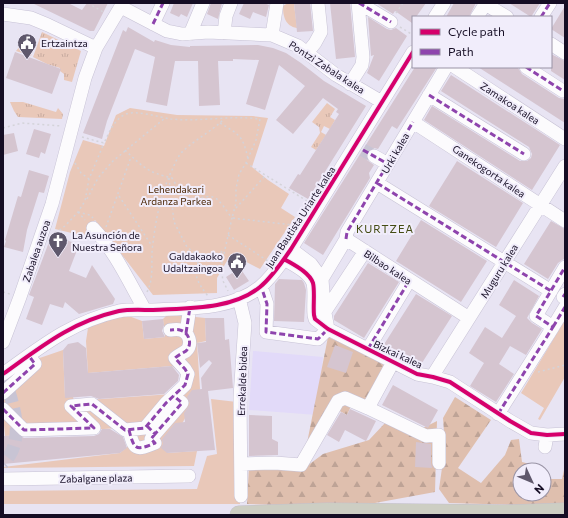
<svg xmlns="http://www.w3.org/2000/svg" width="568" height="518" font-family="Commissioner,sans-serif">
  <defs>
    <pattern id="grass-tufts" width="24" height="20" patternUnits="userSpaceOnUse"><rect width="24" height="20" fill="#e9c8b9"/><path d="M3 7l-1-3M5 7V3M7 7l1-3M15 17l-1-3M17 17v-4M19 17l1-3" fill="none" stroke="#c7ab9f"/></pattern>
    <pattern id="forest-firs" width="22" height="20" patternUnits="userSpaceOnUse"><rect width="22" height="20" fill="#dfbfae"/><path d="M5 1l3.5 6h-7zM16 11l3.5 6h-7z" fill="#bea396"/></pattern>
  </defs>
  <rect width="100%" height="100%" fill="#e8e4f3"/>
  <!-- built -->
  <path fill="#e2daf9" d="M253,351L323,357L317,415L249,410Z"/>
  <!-- grass -->
  <path fill="url(#grass-tufts)" d="M42,32L81,51L72,82L64,80V74L60,71V68L47,64L33,57Z
    M24,41L35,43L31,56L16,51Z
    M10,102H23L56,112L58,108L63,114L62,119L18,117L14,111Z
    M327,103L335,109L330,117L335,120L330,129L324,126L321,132L326,135L316,150L311,147L320,133L319,127L312,122Z"/>
  <!-- forest -->
  <path fill="url(#forest-firs)" d="M328,337L389,364L366,404L351,406L347,415L336,409L307,443Z
    M455,397L491,420L458,468L481,483L505,455L511,440L519,439L522,462L534,465L533,470H520V494H544V479H562L565,465V505H522L449,503L439,489L445,447L443,418Z
    M437,421L435,492L364,505H281L247,504L249,466L303,469L323,454L369,440L385,423L417,431Z"/>
  <!-- park -->
  <path fill="#e9c8b9" d="M288,3L294,4L297,28C285,26 283,16 283,6Z
    M130,108L177,115L253,116L268,118L252,167L268,180L289,194L281,208L295,217L260,269L231,254L217,278V293L153,295L95,220L84,236L55,229L70,172L83,140L104,146L116,115Z
    M121,313L142,321L144,339L165,337L163,319L168,314L205,318L206,341L197,343L200,389L167,453L197,451L194,466L3,468V467L120,453L131,444L118,428L5,436L3,415V382L28,362L63,350L65,397H73L74,401L172,394L184,383L183,375L172,366L88,373L86,341L88,328Z
    M565,320V377L540,420L538,419L544,408L521,393Z
    M211,399L237,402L240,504H3V491L197,489L207,456L217,454Z"/>
  <!-- building -->
  <path fill="#d5c5d0" d="M32,3H68L82,10L87,3H108L94,31H90Z
    M174,3H193L187,17L181,14L179,17L170,13Z
    M211,3H222L218,19L207,14Z
    M244,3H264L269,5L266,17L253,12L250,19L239,14Z
    M294,3H310L313,31L297,32Z
    M330,3H350L355,57L336,59Z
    M376,3H426L416,17H413L412,23L395,11L393,14Z
    M454,3H476L469,17H446Z
    M509,3H540L531,17Z
    M565,6V38L551,29Z
    M368,17L387,29L391,30L396,28L407,36L379,81L367,73L374,55L371,56Z
    M128,27L154,42L155,40L171,45L190,47V46L258,45L273,48L286,53L301,63L324,81L366,106L308,199L289,188L298,174L300,175L339,114L336,112L338,109L323,98L293,134L276,120L305,86L279,65L265,110L246,104L259,60L233,59V61H218L220,105L199,106L198,61H175L167,106L146,102L155,57L135,49L107,121L102,139L83,133L123,30L126,32Z
    M15,52L61,69L52,94L6,78Z
    M551,54L565,61V80L551,71Z
    M415,67H437L397,129L392,126L378,149L374,148L367,152L366,156L367,160L374,165L369,173L370,178L323,255L304,243Z
    M478,67L518,68L522,74L559,98L565,99V123Z
    M451,75L560,145L532,190L424,120L432,106L520,161H527L531,158L532,154L529,147L441,91Z
    M34,129L51,134L45,154L41,152L39,158L26,154Z
    M14,133L18,151L3,155V135Z
    M457,161L523,203L496,247L429,206Z
    M29,170L49,176L44,193L39,192L27,230L23,252L4,247L6,241L5,240L18,196L21,197Z
    M421,220L487,261L461,302L396,261Z
    M551,221L565,229V258L558,263L548,279L524,264Z
    M52,234L79,245L69,271L86,278L92,265L115,299L113,304L79,314L65,302L63,308L50,304L42,325L26,319L34,297L29,295Z
    M368,263L399,282L364,338L334,320V316Z
    M240,268L249,281L234,290L226,277Z
    M279,279L302,280L304,283L306,290L304,322L274,321L275,284Z
    M514,280L539,296L527,318L532,323L542,329L526,355L510,346L499,364L514,374L496,402L470,386L484,363L469,353L485,327L502,338L516,316L499,305Z
    M416,294L452,316L420,366L383,346Z
    M205,318H224L225,340L229,339L233,388L208,391L215,450L167,453L161,448L163,444L162,439L175,423L185,422L184,413L190,404L187,397L192,390L202,389L201,378L212,363L209,360L200,368L197,343L206,342Z
    M163,319L164,325L162,331L165,337L144,339L142,321Z
    M78,342L86,348L88,373L172,366L179,375L178,381L164,394L99,399L91,396L65,398L63,350L68,344Z
    M335,345L353,352L346,373L327,367Z
    M393,385L438,410L428,428L382,405Z
    M350,409L376,421L366,441L345,430L339,442L327,435L341,412L347,415Z
    M249,415L272,416V439L278,442V455L249,456Z
    M102,429H110L123,437L127,448L120,453L3,464V436L18,435L24,438L94,436L99,434Z
    M416,442L431,444V463L432,468L415,467Z"/>
  <g fill="none" stroke-linecap="round" stroke-linejoin="round">
    <!-- minor-tunnel -->
    <path stroke="#c8c4d4" stroke-width="13" stroke-dasharray="13 6" stroke-linecap="butt" d="M363,150L374,156
      M3,372C10,397 23,425 12,451C10,455 7,460 3,463"/>
    <!-- minor casing -->
    <g stroke="#c7c2d5" stroke-width="14">
      <path id="minor" d="M359,3L391,22
        M485,4L507,17
        M121,7L167,31L182,34L208,32L272,35L298,46L336,75L382,102
        M3,14L31,18L48,25L96,48
        M435,17L444,3
        M477,17L486,3
        M541,17L550,3
        M153,24L163,3
        M224,33L226,16L231,3
        M190,34L203,3
        M272,35L277,3
        M551,44L565,53
        M307,53L315,43L321,32L318,3
        M455,67L565,139
        M526,67L563,91
        M350,84L362,65L363,57L358,3
        M429,95L524,154
        M413,122L565,221
        M374,156L388,164
        M377,183L551,291
        M93,228C115,251 129,282 145,310
        M346,239L347,232L446,67
        M291,249L311,264L322,279L324,308L328,329
        M284,259C294,265 309,272 313,283C315,291 313,307 314,315L315,319L328,329L417,374L433,377L450,382L510,421L531,433L547,435L565,434
        M322,279L346,239L469,318
        M263,292L267,304L266,332L318,339L325,332
        M563,297L565,294
        M239,298L245,323L240,397L241,496
        M324,313L365,251
        M553,327L565,307
        M186,333L190,307
        M3,342L20,297L52,204L85,78L96,48L123,3
        M368,349L409,281
        M3,374C42,346 71,322 119,311C130,309 142,310 153,310C187,308 232,310 260,287C273,276 282,262 291,249L413,52
        M433,377L435,372L565,166
        M3,393L35,364L29,356
        M368,408L426,436L439,435V463
        M3,409L24,430L94,428L71,406L92,404L125,430L145,428L166,403L185,385L188,374L185,369L175,358C178,355 183,353 186,351C193,344 189,332 180,330C177,329 173,330 170,330
        M498,414L553,327L536,316L565,267
        M147,426L155,434L182,403L174,396
        M129,430C134,450 136,451 155,443L151,439L155,434
        M545,447L547,435
        M241,464L275,463L301,465L338,401L345,398L368,408L393,362
        M3,479L189,476"/>
    </g>
    <!-- highway casing -->
    <g stroke="#c4c0cb" stroke-width="19">
      <path id="highway" d="M239,515L327,512L506,514L565,512"/>
    </g>
    <!-- path -->
    <path stroke="#d4d3d9" stroke-width="1.5" stroke-dasharray="2 3" stroke-linecap="butt" d="M88,3L105,13
      M396,13L403,3
      M400,27L413,35
      M220,123C240,135 243,136 248,159
      M3,128L22,123L61,126
      M82,137L104,143C109,133 114,119 126,114C137,110 158,117 171,119C200,122 232,115 260,119L256,140L246,163L239,174L236,189V203L232,218L293,225
      M125,150C144,168 147,172 172,178C180,191 183,201 200,198C204,197 209,196 213,197C220,199 227,212 232,218L221,267L223,281L228,291
      M75,163L81,173L89,179
      M246,163L307,201
      M169,178L174,222L187,247L200,257H204L225,251
      M119,196L152,246
      M87,199L98,178L113,161L165,118
      M236,208L265,176
      M78,212L90,215L93,218
      M78,212L85,220
      M106,227L131,157
      M55,232H57L65,226L78,212L85,201L89,179L104,143
      M228,235L268,261
      M200,257C192,274 197,282 208,296
      M3,292L10,294
      M147,292C155,276 150,260 153,243C156,218 161,193 172,170C175,163 178,156 183,151C196,139 212,131 224,119
      M538,372L565,365"/>
    <!-- minor -->
    <use href="#minor" stroke="#fcfbfd" stroke-width="13"/>
    <!-- highway -->
    <use href="#highway" stroke="#cdcec3" stroke-width="18"/>
    <!-- quiet -->
    <path stroke="#8e44ad" stroke-width="3" stroke-dasharray="6 3" stroke-linecap="butt" d="M359,3L391,22
      M541,17L550,3
      M153,24L163,3
      M526,67L563,91
      M429,95L524,154
      M363,150L388,164
      M377,183L551,291
      M346,239L347,232L413,122
      M263,292L267,304L266,332L318,339L325,332
      M563,297L565,294
      M553,327L565,307
      M186,333L190,307
      M368,349L409,281
      M3,393L35,364L29,356
      M3,409L24,430L94,428L71,406L92,404L125,430L145,428L166,403L185,385L188,374L185,369L175,358C178,355 183,353 186,351C193,344 189,332 180,330C177,329 173,330 170,330
      M498,414L553,327L536,316L565,267
      M147,426L155,434L182,403L174,396
      M129,430C134,450 136,451 155,443L151,439L155,434"/>
    <!-- cycleway casing -->
    <g stroke="#f1edfb" stroke-width="6">
      <path id="cycleway" d="M284,259C294,265 309,272 313,283C315,291 313,307 314,315L315,319L328,329L417,374L433,377L450,382L510,421L531,433L547,435L565,434
        M3,374C42,346 71,322 119,311C130,309 142,310 153,310C187,308 232,310 260,287C273,276 282,262 291,249L413,52"/>
    </g>
    <!-- cycleway -->
    <use href="#cycleway" stroke="#d6006c" stroke-width="4"/>
  </g>
  <!-- icons -->
  <defs>
    <g id="civic-pin" transform="scale(1)"><path d="M0 17L-7.5 6A9.5 9.5 0 1 1 7.5 6Z" fill="#5f586c" stroke="#f1edfb"/><path d="M-.6-6.5H3V-4.5H.6V-3L4-1V1h2V6H-6V1h2V-1L-.6-3ZM-1.2 2.5V6h2.4V2.5Z" fill="#fff"/></g>
    <g id="church-pin" transform="scale(1)"><path d="M0 17L-7.5 6A9.5 9.5 0 1 1 7.5 6Z" fill="#5f586c" stroke="#f1edfb"/><path d="M-1.2-6h2.4v3.5h3.3v2.4h-3.3V6h-2.4V-.1h-3.3v-2.4h3.3Z" fill="#fff"/></g>
  </defs>
  <g fill-rule="evenodd">
    <use href="#civic-pin" x="27" y="43"/>
    <use href="#church-pin" x="58" y="241"/>
    <use href="#civic-pin" x="237" y="262"/>
  </g>
  <g text-anchor="middle" dominant-baseline="central" stroke-width="4" stroke-linejoin="round" paint-order="stroke">
    <!-- poi labels -->
    <g font-size="10" fill="#150d24" stroke="#f1edfb" text-anchor="start">
      <text x="41" y="43">Ertzaintza</text>
      <text x="72" y="235">La Asunción de<tspan x="72" dy="12">Nuestra Señora</tspan></text>
      <text x="223" y="256" text-anchor="end">Galdakaoko<tspan x="223" dy="12">Udaltzaingoa</tspan></text>
    </g>
    <!-- street labels -->
    <g font-size="10" fill="#150d24" stroke="#f1edfb">
      <text transform="translate(327 67) rotate(33)">Pontzi Zabala kalea</text>
      <text transform="translate(510 103) rotate(33)">Zamakoa kalea</text>
      <text transform="translate(395 153) rotate(-60)">Urki kalea</text>
      <text transform="translate(489 171) rotate(34)">Ganekogorta kalea</text>
      <text transform="translate(300 217) rotate(-57)">Juan Bautista Uriarte kalea</text>
      <text transform="translate(36 251) rotate(-71)">Zabalea auzoa</text>
      <text transform="translate(388 267) rotate(33)">Bilbao kalea</text>
      <text transform="translate(499 271) rotate(-58)">Muguru kalea</text>
      <text transform="translate(398 354) rotate(25)">Bizkai kalea</text>
      <text transform="translate(242 381) rotate(-88)">Errekalde bidea</text>
      <text transform="translate(96 478) rotate(-1)">Zabalgane plaza</text>
    </g>
    <!-- park labels -->
    <g font-size="10" fill="#4a2503" stroke="#f1edfb">
      <text x="176" y="189">Lehendakari<tspan x="176" dy="12">Ardanza Parkea</tspan></text>
    </g>
    <!-- neighbourhood labels -->
    <g font-size="11" letter-spacing="1" fill="#444c13" stroke="#f1edfb">
      <text x="385" y="228">KURTZEA</text>
    </g>
  </g>
  <!-- border -->
  <rect width="568" height="518" fill="none" stroke="#150d24" stroke-width="8"/>
  <!-- legend -->
  <rect x="412" y="16" width="140" height="52" fill="#f1edfb" stroke="#9993a5"/>
  <rect x="420" y="29" width="20" height="6" fill="#d6006c" stroke="#9993a5"/>
  <text x="448" y="36" font-size="12" fill="#150d24">Cycle path</text>
  <rect x="420" y="49" width="20" height="6" fill="#8e44ad" stroke="#9993a5"/>
  <text x="448" y="56" font-size="12" fill="#150d24">Path</text>
  <!-- north arrow -->
  <g transform="translate(532 482) rotate(134)"><circle r="19" fill="#f1edfb" stroke="#9993a5"/>
  <path d="M0-3L7 15L0 10L-7 15Z" fill="#5f586c"/>
  <text y="-6" font-size="11" font-weight="bold" text-anchor="middle" fill="#150d24">N</text>
  </g>
</svg>
